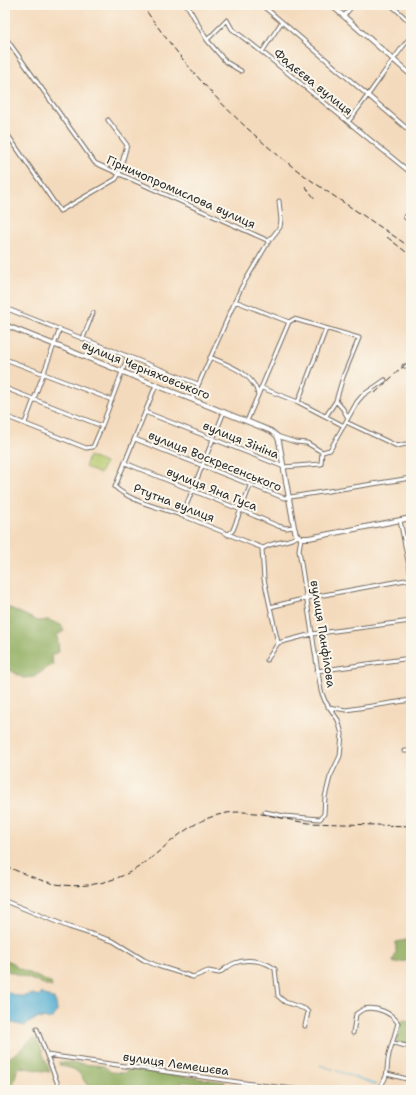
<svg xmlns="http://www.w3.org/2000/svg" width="416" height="1095" font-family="'Shantell Sans',sans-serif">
  <rect width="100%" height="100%" fill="#fbf7ec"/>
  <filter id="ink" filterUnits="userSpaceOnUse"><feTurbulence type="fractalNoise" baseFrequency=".025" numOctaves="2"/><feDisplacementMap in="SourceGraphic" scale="8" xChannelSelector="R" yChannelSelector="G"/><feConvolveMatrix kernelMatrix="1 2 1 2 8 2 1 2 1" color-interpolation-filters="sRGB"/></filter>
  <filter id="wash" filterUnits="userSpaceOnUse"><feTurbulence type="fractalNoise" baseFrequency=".012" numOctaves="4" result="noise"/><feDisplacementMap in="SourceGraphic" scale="16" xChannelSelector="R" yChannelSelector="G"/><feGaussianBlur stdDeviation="0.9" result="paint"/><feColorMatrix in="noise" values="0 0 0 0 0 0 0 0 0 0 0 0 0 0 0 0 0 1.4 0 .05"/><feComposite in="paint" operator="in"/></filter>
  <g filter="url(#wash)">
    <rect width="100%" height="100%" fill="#f4dabc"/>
    <!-- green -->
    <path fill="#b5c96c" stroke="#707a4c" d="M89,456L105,463L100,474L85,467Z"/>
    <!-- forest -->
    <path fill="#90ad60" stroke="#5e6c46" d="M5,608H10L38,621L48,620L61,625L64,631L57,635L59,652L51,655L53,664L34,677L23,678L7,668L5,650Z
      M411,939V960L394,963L393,961L396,953V942Z
      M5,960L11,962L18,968L51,983L52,987L5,970Z
      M404,1020L411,1021V1046L396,1042L401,1022Z
      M34,1037L40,1046L50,1072L18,1067L12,1089L5,1087V1060L18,1052Z
      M59,1062L104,1066L111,1072L124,1073L129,1069L225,1082L224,1087C210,1087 196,1082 182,1082L179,1090H91C78,1075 83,1069 60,1066Z"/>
    <!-- water -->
    <path fill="#55aed2" stroke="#406c7e" d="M5,989L9,993C11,993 13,995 15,995C20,997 29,996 33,994L38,996L41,993C53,1000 56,994 57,1012L54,1014V1017L49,1019L37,1018L24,1026L5,1021Z"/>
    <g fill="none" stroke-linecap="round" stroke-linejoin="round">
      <!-- stream -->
      <path stroke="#55aed2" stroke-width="1" d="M320,1065L377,1085"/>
    </g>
  </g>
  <g filter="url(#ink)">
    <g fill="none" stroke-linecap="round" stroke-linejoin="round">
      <!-- minor casing -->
      <g stroke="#71685e" stroke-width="5">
        <path id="minor" d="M187,5L207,40
          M262,5L411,132
          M391,5L411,23
          M344,16L353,5
          M5,37L95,163L269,241
          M262,52L281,23
          M241,71L226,62L207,40L227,20L232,29L262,52L411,173
          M348,122C370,94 389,64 411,36
          M5,131L60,211L116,179L119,174L127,145L108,120
          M405,217L411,222
          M235,301L289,322L294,319L359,338L343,377L336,401L326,416
          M5,308L198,384
          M83,338L93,313
          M210,357C228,365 254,373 258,395
          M5,359L112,400
          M404,366H411
          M156,385L115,487C131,502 162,508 183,516C210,526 236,538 263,548
          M5,388L102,426
          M262,388L298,402L344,426
          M192,399L241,288L269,241L280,227L281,220L279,201
          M336,401L343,409L348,418
          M298,402L326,329
          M145,412L284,467L321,464L322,452
          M5,416L86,448L93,447L102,426L128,356
          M247,421L289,322
          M346,422L397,446L411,443
          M25,423L60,329
          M277,436L295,442L307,443L322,452L330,450L357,402L363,395L385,380
          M135,439L284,498L411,478
          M125,463L241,510L278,526L286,528L294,527
          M182,516L224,412
          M400,520L411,576
          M228,535L233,530L250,486
          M270,607L307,598L411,579
          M278,643L312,634L411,621
          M278,643L264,579L262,549C272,541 288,543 298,536
          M267,660L278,643
          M317,671L411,658
          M328,707L346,710L411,700
          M404,751H411
          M265,812L284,816L320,819L324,814L325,797L330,777L340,756L342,734L338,720L325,701L321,691L299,550L301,538
          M5,901L69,927L113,941L144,960L158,966L193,977L208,971L219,973C224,970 229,965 235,963C247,958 266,961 275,969L278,996L285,1002L305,1009L308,1012L305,1026
          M37,1029L60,1090
          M353,1033L356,1014C358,1013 361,1010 364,1009C376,1006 392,1013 398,1023C395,1034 392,1044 389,1054C385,1072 391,1074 377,1090
          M393,1043L411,1047
          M47,1055L252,1084L302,1090
          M387,1074L411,1080"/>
      </g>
      <!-- major casing -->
      <g stroke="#71685e" stroke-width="6">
        <path id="major" d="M331,5L411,75
          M5,325L271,431L277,436L279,441L294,527L296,534L301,538H309L411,518"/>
      </g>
      <!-- minor -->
      <use href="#minor" stroke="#fff" stroke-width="3"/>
      <!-- major -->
      <use href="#major" stroke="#fff" stroke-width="4"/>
      <!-- rail -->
      <path stroke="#2b2b2b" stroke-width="1" stroke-dasharray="6 3" stroke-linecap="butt" d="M142,5C187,69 231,119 293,167C331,196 372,220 411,248
        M305,186L316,200
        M387,237L411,256
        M375,393L411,359
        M5,866C20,872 35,879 51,883C85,891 124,881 151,858C173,840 193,820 222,814C251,807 281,820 309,823L411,826"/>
    </g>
  </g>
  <g text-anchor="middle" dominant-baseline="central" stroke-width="4" stroke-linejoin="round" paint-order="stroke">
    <!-- street labels -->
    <g font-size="12" fill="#2b2b2b" stroke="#fbf7ec">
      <text transform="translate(313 82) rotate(39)">Фадєєва вулиця</text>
      <text transform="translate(181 192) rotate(24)">Гірничопромислова вулиця</text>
      <text transform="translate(146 370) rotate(22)">вулиця Черняховського</text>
      <text transform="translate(241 440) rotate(22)">вулиця Зініна</text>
      <text transform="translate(215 461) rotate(22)">вулиця Воскресенського</text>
      <text transform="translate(212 489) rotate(22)">вулиця Яна Гуса</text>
      <text transform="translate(174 503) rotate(21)">Ртутна вулиця</text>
      <text transform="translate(323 634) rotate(81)">вулиця Панфілова</text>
      <text transform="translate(176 1064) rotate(8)">вулиця Лемешєва</text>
    </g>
  </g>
  <!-- margin -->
  <rect width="416" height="1095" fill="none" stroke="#fbf7ec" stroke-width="20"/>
</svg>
